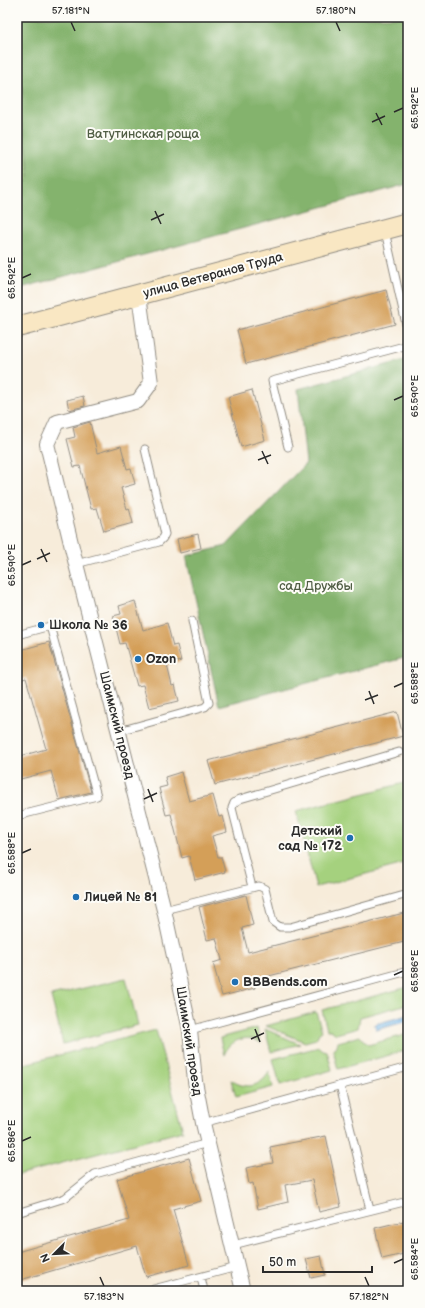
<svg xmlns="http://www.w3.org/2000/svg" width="425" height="1308" font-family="'Balsamiq Sans',sans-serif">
  <rect width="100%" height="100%" fill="#fdfcf7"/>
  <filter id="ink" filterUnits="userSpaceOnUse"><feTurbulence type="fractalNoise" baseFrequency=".025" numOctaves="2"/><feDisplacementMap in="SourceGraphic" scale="8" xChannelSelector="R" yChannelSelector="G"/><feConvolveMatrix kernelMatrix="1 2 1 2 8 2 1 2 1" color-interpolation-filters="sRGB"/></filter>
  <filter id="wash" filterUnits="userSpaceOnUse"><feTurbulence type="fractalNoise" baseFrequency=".012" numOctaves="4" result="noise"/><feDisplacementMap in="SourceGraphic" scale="16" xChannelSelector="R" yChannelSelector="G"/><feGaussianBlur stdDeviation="0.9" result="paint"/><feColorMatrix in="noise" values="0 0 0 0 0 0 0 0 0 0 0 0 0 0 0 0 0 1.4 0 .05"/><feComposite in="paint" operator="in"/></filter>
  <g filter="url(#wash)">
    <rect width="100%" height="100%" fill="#f7ecda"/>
    <!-- green -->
    <path fill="#a5d17e" stroke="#687e54" d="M17,69L23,89L20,114L27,149L29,178L17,196Z
      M408,782V863L316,887L296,811Z
      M126,978L138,1025L63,1044L51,996Z
      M408,987V1004L360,1017L358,1028L336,1034L331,1030H327L322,1010Z
      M316,1012L322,1031L319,1033L316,1039L305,1042L266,1026Z
      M257,1028L261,1043C247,1033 230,1040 224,1055L220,1038Z
      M265,1029L300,1044L271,1052Z
      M156,1030L183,1131L17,1175V1066Z
      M408,1034V1050L338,1069L333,1050L336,1048L338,1042L360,1036L364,1041L368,1045Z
      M319,1047L320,1049L327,1051L332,1070L280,1085L273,1059Z
      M269,1072L273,1087L236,1097L231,1080C245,1090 261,1087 269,1072Z"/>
    <!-- forest -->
    <path fill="#84b36d" stroke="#586f4c" d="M17,17H408V184L17,289V196L29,177L27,149L20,114L23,89L17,69Z
      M408,359V657L219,706L186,556L226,546L306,463L298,389Z"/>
    <!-- water -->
    <path fill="#71b3e6" stroke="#4e6f88" d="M408,1015V1021L376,1030L375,1024Z"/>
    <g id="blocks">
      <!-- building -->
      <path fill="#d49f59" d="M386,290L395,324L246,364L237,330Z
        M252,390L265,440L241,447L228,397Z
        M83,396L85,406L69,410L67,400Z
        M90,422L97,453L121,446L127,469L131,468L135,484L121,488L127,509L129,508L133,523L104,531L97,508L91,509L80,466L74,467L67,439L75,437L73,427Z
        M198,534L201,548L180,553L177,539Z
        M135,601L143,630L167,623L173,646L177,645L181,661L167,665L172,686L175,685L179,701L149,708L143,685L137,686L125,643L120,644L113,616L121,614L119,606Z
        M49,642L91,792L59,800L51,771L17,780V757L46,749L26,678L17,681V651Z
        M397,712L403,736L215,785L208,761Z
        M181,772L189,801L213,795L219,817L223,816L227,832L212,836L218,857H221L225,872L195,880L189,856L182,858L171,814L166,815L159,788L167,786L165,777Z
        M246,895L253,925L242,928L248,952L408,912V941L253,980L255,988L222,996L213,963L222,960L216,938L207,940L199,907Z
        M326,1136L341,1207L319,1212L312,1180L285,1185L288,1202L258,1209L253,1183L249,1184L246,1168L273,1163L270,1147Z
        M189,1158L201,1201L173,1209L189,1265L146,1277L137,1246L17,1281V1252L129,1220L117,1179Z
        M408,1220V1253L382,1259L375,1228Z
        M321,1256L325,1275L311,1278L306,1259Z"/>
    </g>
  </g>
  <g filter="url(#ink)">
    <use href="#blocks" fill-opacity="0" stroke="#918c82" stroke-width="1"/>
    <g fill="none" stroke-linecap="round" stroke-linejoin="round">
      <!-- service casing -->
      <g stroke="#918c82" stroke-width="9">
        <path id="service" d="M385,231L408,333
          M288,447L272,381L408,345
          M76,564L159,542L163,538L165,534L145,449
          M17,635L50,626L97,796L17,816
          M119,731L205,707L209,703L192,621
          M252,887L232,808L234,803L240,799L399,752
          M164,910L259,886L265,889L273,922L280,927H290L408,894
          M190,1030L408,971
          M340,1085L370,1210
          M203,1123L408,1067
          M17,1213L65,1198L95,1174L208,1143
          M233,1245L408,1201
          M201,1277L204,1291
          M146,1291L237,1267"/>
      </g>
      <!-- minor casing -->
      <g stroke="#918c82" stroke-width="16">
        <path id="minor" d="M139,295L151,383L138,401L57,422L47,444L76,564L164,910L190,1030L195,1081L203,1123L243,1291"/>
      </g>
      <!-- secondary casing -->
      <g stroke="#918c82" stroke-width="22">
        <path id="secondary" d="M17,327L408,223"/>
      </g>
      <!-- service -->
      <use href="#service" stroke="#fff" stroke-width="7"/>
      <!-- minor -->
      <use href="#minor" stroke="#fff" stroke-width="14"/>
      <!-- secondary -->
      <use href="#secondary" stroke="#f9e7c3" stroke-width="20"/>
    </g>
  </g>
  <!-- ticks -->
  <path fill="none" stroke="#2b2b2b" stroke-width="1.5" d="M71,22L75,31M336,22L340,31M394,112L403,108M376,113L382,125M372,122L385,116M155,211L161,224M151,220L164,214M22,278L31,274M394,400L403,396M262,451L268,464M258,460L271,455M41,549L47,562M37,559L50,553M22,565L31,561M394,687L403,683M369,691L374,704M365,700L378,695M148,789L153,802M144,799L157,793M22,853L31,849M394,975L403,971M255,1029L260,1042M251,1039L264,1033M22,1141L31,1137M394,1263L403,1259M100,1277L104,1286M365,1277L369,1286"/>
  <!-- markers -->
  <g fill="#1f6fb2" stroke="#fdfcf7" stroke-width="1.5">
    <circle cx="41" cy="625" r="4"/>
    <circle cx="138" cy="659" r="4"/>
    <circle cx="350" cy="838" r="4"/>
    <circle cx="76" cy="897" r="4"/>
    <circle cx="235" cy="982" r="4"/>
  </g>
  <g text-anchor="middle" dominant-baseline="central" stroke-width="4" stroke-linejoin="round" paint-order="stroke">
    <!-- park labels -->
    <g font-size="13" fill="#505d44" stroke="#fdfcf7">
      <text x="143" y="134">Ватутинская роща</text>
      <text x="316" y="586">сад Дружбы</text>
    </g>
    <!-- street labels -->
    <g font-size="13" fill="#2b2b2b" stroke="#fdfcf7">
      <text transform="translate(213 275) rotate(-15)">улица Ветеранов Труда</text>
      <text transform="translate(117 725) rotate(76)">Шаимский проезд</text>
      <text transform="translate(189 1041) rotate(81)">Шаимский проезд</text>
    </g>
    <!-- poi labels -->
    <g font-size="13" font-weight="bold" fill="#2b2b2b" stroke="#fdfcf7" text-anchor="start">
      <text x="49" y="625">Школа № 36</text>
      <text x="146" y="659">Ozon</text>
      <text x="342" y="831" text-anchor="end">Детский<tspan x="342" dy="15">сад № 172</tspan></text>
      <text x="84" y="897">Лицей № 81</text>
      <text x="243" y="982">BBBends.com</text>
    </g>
  </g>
  <!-- margin -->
  <rect width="425" height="1308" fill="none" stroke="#fdfcf7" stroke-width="44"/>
  <!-- north arrow -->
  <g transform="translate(54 1254) rotate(246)" stroke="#fdfcf7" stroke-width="3" paint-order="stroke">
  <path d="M0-3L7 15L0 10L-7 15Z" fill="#2b2b2b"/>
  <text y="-6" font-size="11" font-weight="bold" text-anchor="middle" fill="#2b2b2b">N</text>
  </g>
  <!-- scale -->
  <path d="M263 1266v6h109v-6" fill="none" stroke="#2b2b2b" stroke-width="2"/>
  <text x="269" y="1266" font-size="12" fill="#2b2b2b" stroke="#fdfcf7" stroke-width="3" paint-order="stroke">50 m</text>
  <rect x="22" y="22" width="381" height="1264" fill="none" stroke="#2b2b2b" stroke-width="1.5"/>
  <g font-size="10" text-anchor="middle" fill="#2b2b2b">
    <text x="71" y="14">57.181°N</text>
    <text x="336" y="14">57.180°N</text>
    <text transform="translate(414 108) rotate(-90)" y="4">65.592°E</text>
    <text transform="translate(11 278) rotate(-90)" y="4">65.592°E</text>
    <text transform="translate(414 396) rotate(-90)" y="4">65.590°E</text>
    <text transform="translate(11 565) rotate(-90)" y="4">65.590°E</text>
    <text transform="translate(414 683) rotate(-90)" y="4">65.588°E</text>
    <text transform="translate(11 853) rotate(-90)" y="4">65.588°E</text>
    <text transform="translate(414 971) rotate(-90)" y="4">65.586°E</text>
    <text transform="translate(11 1141) rotate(-90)" y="4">65.586°E</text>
    <text transform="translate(414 1259) rotate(-90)" y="4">65.584°E</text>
    <text x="104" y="1300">57.183°N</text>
    <text x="369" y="1300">57.182°N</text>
  </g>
</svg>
